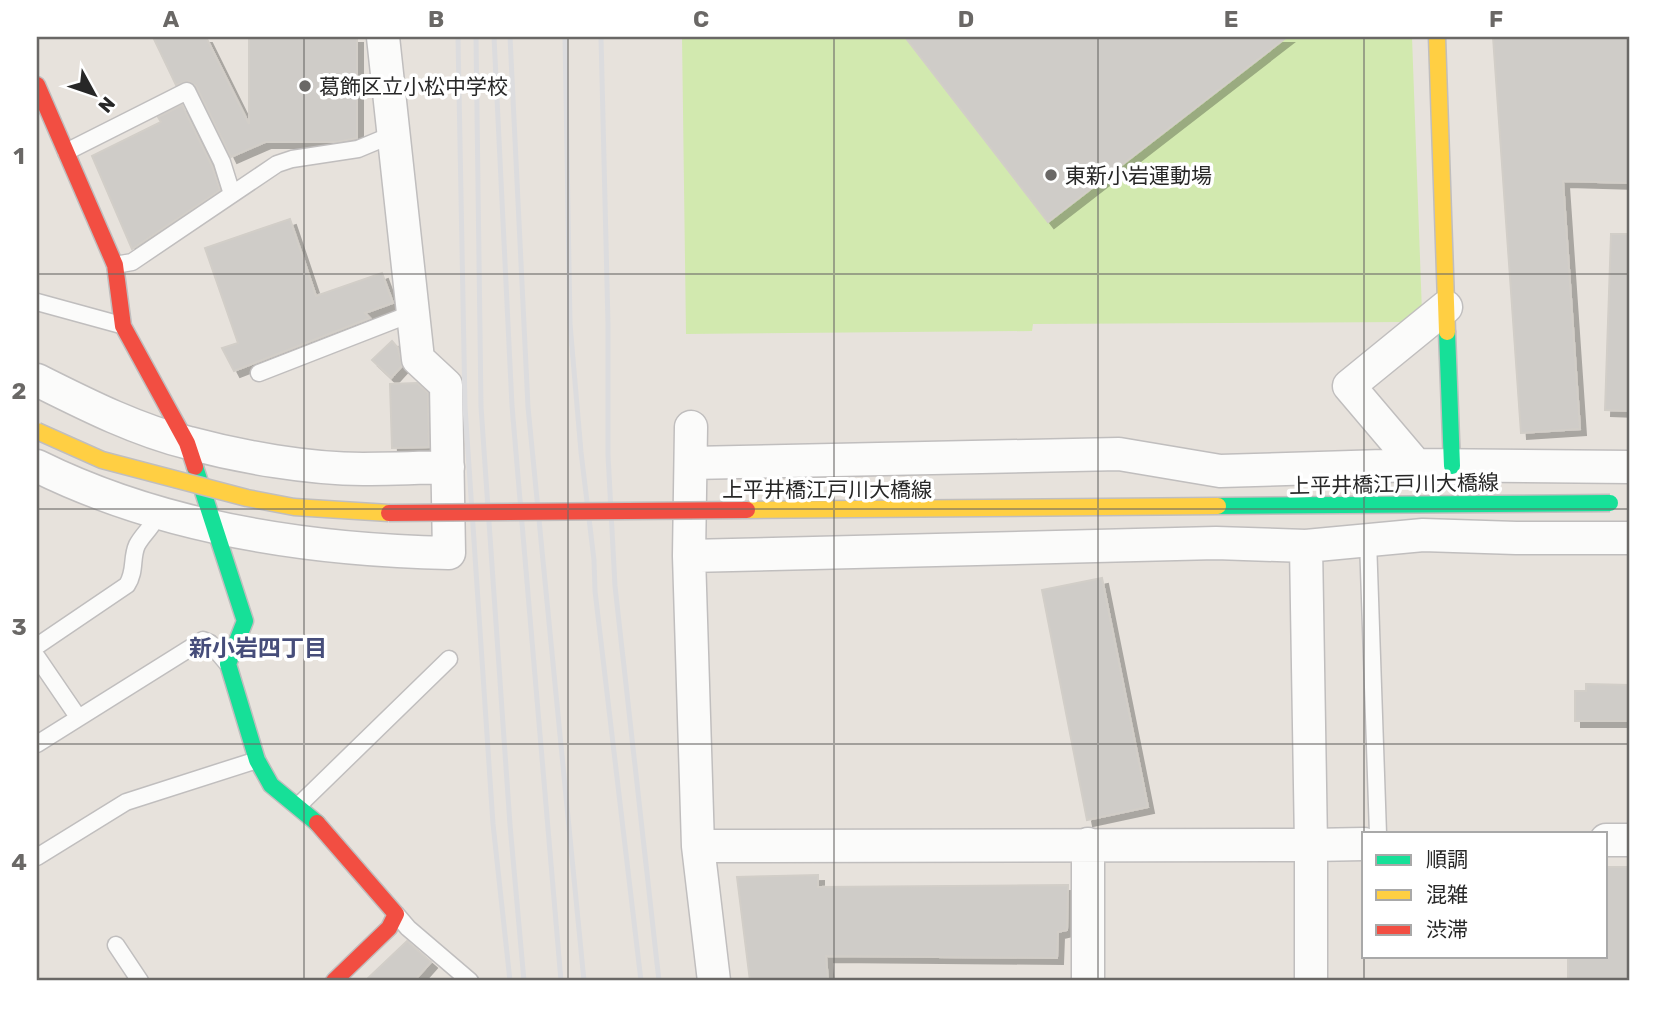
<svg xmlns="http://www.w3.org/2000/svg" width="1667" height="1018" font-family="Rubik,'Noto Sans JP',sans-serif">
  <defs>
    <filter id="shadow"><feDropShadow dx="6" dy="6" stdDeviation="0" flood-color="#0004"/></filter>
  </defs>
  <rect width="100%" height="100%" fill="#e7e2dc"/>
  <!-- pitch -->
  <path fill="#d2e9af" d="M682,37H1412L1422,313L1406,322L1033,324L1032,331L686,334Z"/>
  <!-- building -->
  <path fill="#cfccc8" stroke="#d2cec8" stroke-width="2" filter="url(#shadow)" d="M153,37H206L249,124V37H357V138L337,142H265L231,157L196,86L188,81L176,85Z
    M905,37H1287L1048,222Z
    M1493,37H1630V183L1563,181L1580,429L1521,433Z
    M182,105L212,166L220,190L132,249L92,156L161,122L158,117Z
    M290,219L316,296L382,273L393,303L365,313L370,318L234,371L222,348L238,343L205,248Z
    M1611,234H1630V411L1605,410Z
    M392,341L398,348L402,366L391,378L372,360Z
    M417,383L428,393L429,447L392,448L390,384Z
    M1102,578L1148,807L1087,820L1042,590Z
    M1586,684L1630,685V721H1575V691H1586Z
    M1606,867H1630V981H1568V957H1606Z
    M818,875V887L1068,885L1067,930L1058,932L1057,958L826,956L828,981H750L737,877Z
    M407,941L431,962L414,981H365Z"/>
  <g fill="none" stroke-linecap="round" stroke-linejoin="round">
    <!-- lane casing -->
    <g stroke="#c0bebe" stroke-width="19">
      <path id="lane" d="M66,152L187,91L222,162L232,194
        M115,265L132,262L277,164L292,159L358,149L394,134
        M37,302L121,325
        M259,373L413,313
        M1368,540L1378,834
        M37,646L127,585C136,571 131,558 137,545C144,532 155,526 158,510
        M37,657L78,717
        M37,744L203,640L210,643L226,662
        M298,806L449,659
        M37,857L126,802L257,760
        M396,914L408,928L470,981
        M116,945L140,981"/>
    </g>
    <!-- street casing -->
    <g stroke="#c0bebe" stroke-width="35">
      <path id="street" d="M37,380C85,404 136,430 189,443C241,457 309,469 363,469C391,469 419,468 448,467
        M691,427L689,556L698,846L714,981
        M691,463L1119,454L1220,471L1416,465L1630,467
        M1416,465L1349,386L1446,307
        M37,466C162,528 310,550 449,553L446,385L418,359L383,37
        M1306,546L1311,845L1364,844
        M689,556L1216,543L1306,546L1423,535L1516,538H1630
        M1606,840H1630
        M1088,844V981
        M698,846L1311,845V981"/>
    </g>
    <!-- fast casing -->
    <g stroke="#c0bebe" stroke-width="19">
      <path id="fast" d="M1447,332L1452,466
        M195,467L245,621L228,664L257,760L271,785L317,823"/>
    </g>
    <!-- slow casing -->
    <g stroke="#c0bebe" stroke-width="19">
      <path id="slow" d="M1437,37L1447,332"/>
    </g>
    <!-- jam casing -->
    <g stroke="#c0bebe" stroke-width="19">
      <path id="jam" d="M37,85L115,265L123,326L187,443L195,467
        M317,823L396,914L389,928L334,981"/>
    </g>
    <!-- lane -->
    <use href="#lane" stroke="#fbfbfa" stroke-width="16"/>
    <!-- street -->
    <use href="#street" stroke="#fbfbfa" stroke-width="32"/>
    <!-- fast -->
    <use href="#fast" stroke="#16e098" stroke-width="16"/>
    <!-- slow -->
    <use href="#slow" stroke="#ffcf43" stroke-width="16"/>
    <!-- jam -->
    <use href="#jam" stroke="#f24e42" stroke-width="16"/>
    <!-- rail -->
    <path stroke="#dcdcde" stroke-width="5" d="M458,37L465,407L493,824L510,981
      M476,37L481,407L510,825L524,981
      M494,37L512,406L561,981
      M510,37L528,407L584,981
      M565,37L570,324L581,452L594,560L595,591L641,981
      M601,37L608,324V455L615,586L659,981"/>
    <!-- fast-bridge casing -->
    <g stroke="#c0bebe" stroke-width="19" stroke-linecap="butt">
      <path id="fast-bridge" d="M1218,506L1610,503"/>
    </g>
    <!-- slow-bridge casing -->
    <g stroke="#c0bebe" stroke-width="19" stroke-linecap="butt">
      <path id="slow-bridge" d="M37,431L102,460L247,498L294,507L389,513
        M747,510L1218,506"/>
    </g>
    <!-- jam-bridge casing -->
    <g stroke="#c0bebe" stroke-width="19" stroke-linecap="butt">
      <path id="jam-bridge" d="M389,513L747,510"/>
    </g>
    <!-- fast-bridge -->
    <use href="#fast-bridge" stroke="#16e098" stroke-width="16"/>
    <!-- slow-bridge -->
    <use href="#slow-bridge" stroke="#ffcf43" stroke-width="16"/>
    <!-- jam-bridge -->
    <use href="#jam-bridge" stroke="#f24e42" stroke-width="16"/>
  </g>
  <!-- grid -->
  <path fill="none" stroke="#6a6866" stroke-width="2" stroke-opacity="0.55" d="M304,37V981M568,37V981M834,37V981M1098,37V981M1364,37V981M37,274H1630M37,509H1630M37,744H1630"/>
  <!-- markers -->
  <g fill="#6a6866" stroke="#fff" stroke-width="2.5">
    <circle cx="305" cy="86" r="7"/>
    <circle cx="1051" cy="175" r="7"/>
  </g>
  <g text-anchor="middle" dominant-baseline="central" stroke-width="7" stroke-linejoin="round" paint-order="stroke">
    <!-- poi labels -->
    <g font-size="21" fill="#272727" stroke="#fff" text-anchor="start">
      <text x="319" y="86">葛飾区立小松中学校</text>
      <text x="1065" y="175">東新小岩運動場</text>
    </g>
    <!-- street labels -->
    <g font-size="21" fill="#272727" stroke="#fff">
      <text transform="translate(1394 484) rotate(-1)">上平井橋江戸川大橋線</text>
      <text x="827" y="489">上平井橋江戸川大橋線</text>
    </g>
    <!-- neighbourhood labels -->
    <g font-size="23" font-weight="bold" fill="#464d7a" stroke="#fff">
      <text x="258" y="648">新小岩四丁目</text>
    </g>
  </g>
  <!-- border -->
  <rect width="1667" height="1018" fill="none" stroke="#ffffff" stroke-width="77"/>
  <!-- legend -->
  <rect x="1362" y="832" width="245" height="126" fill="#ffffff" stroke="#a9a9a9" stroke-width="2"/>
  <rect x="1376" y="855" width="35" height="10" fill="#16e098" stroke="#a9a9a9" stroke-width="2"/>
  <text x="1426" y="867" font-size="21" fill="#272727">順調</text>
  <rect x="1376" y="890" width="35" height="10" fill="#ffcf43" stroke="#a9a9a9" stroke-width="2"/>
  <text x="1426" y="902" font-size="21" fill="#272727">混雑</text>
  <rect x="1376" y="925" width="35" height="10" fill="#f24e42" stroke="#a9a9a9" stroke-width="2"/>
  <text x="1426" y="937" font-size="21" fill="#272727">渋滞</text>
  <!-- north arrow -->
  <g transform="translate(94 94) rotate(130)" stroke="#ffffff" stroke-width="5" paint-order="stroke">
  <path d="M0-5L12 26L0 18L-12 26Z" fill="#272727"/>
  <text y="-10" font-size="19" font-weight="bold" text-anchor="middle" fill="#272727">N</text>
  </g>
  <rect x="38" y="38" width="1590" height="941" fill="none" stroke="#6a6866" stroke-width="2.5"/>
  <g font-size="23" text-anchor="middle" font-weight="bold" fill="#6a6866">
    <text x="171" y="27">A</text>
    <text x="436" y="27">B</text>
    <text x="701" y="27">C</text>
    <text x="966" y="27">D</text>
    <text x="1231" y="27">E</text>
    <text x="1496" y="27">F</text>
    <text x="19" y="164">1</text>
    <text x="19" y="399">2</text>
    <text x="19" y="635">3</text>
    <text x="19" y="870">4</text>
  </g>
</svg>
